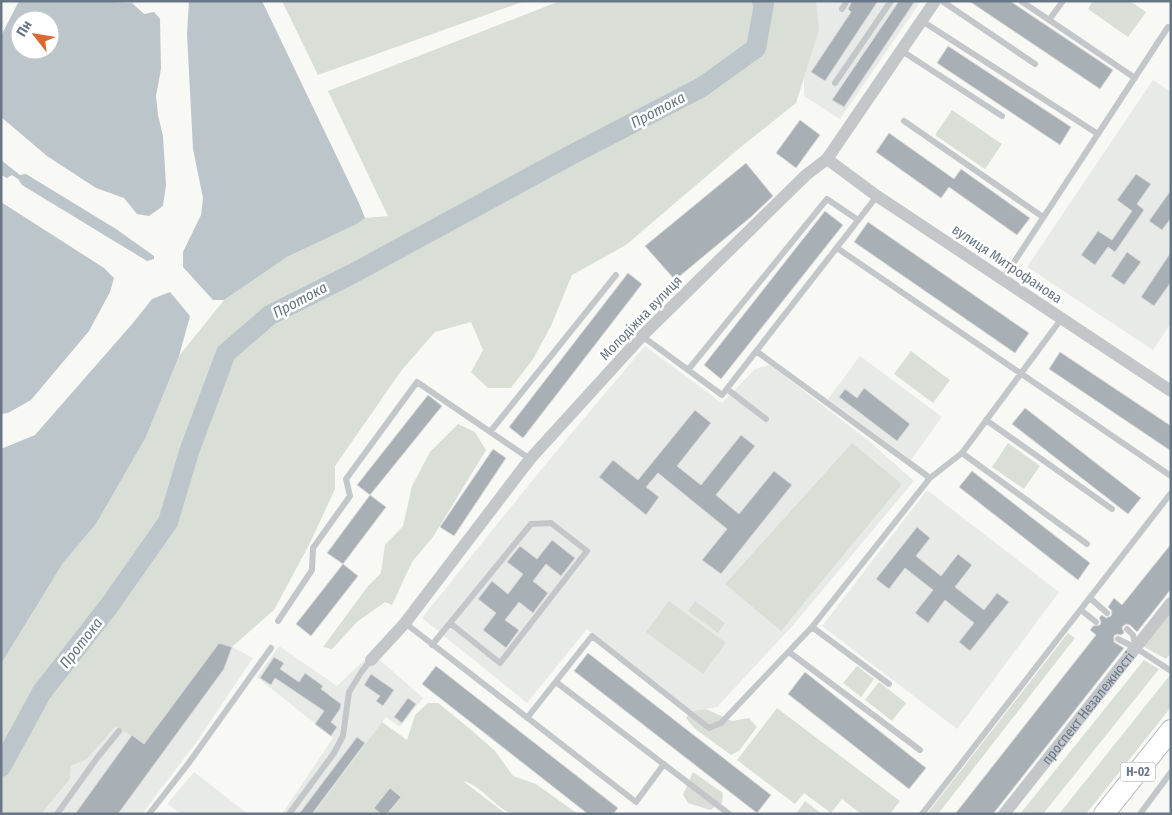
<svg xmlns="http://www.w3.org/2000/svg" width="1172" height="815" font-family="'Fira Sans Condensed',sans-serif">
  <rect width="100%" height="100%" fill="#f8f8f5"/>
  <!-- built -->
  <path fill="#e8eae8" d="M804,1H921L840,119L804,96Z
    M1153,80L1171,92V323L1153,350L1027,267Z
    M645,346L722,403L755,369L770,365L869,441L914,481L795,623L717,707L691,711L587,629L527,703L422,618L544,466Z
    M860,356L942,417L911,460L828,399Z
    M927,490L1059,592L957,729L822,626Z
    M219,643L232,647L253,658L198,740L142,814H41L70,779L71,766L87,759L117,725L144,744Z
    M279,646L337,686L372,653L423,698L400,727L386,717L313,814H282L333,738L257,677Z
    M194,772L248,814H182L167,804Z"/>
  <!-- green -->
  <path fill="#d9dfd6" d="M282,1H525L318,75Z
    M560,1H816L819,30L796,103L736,151L626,245L572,275L551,326L533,359L511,388H488L471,372L483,350L471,322L435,332L401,371L335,466V489L309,545L274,610L232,647L219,643L144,744L116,726L87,759L71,766L70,779L41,814H1V664L63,563L96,524L146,437L179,356L224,300L287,257L357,224L365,218L388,216L328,91Z
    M1093,1H1130L1146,12L1128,37L1088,9Z
    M952,110L1002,144L985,169L935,135Z
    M911,351L950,380L933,403L894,374Z
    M458,424L475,432L486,450L433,537L412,562L392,605L385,602L357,622L332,649L323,647L368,586L381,573L385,545L403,526L412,486L430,452Z
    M852,443L902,484L781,631L725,584Z
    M1008,443L1040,466L1024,489L992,467Z
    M669,601L726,643L703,674L646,632Z
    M695,601L725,623L718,633L688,611Z
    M1171,603V653L1166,659L1139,644Z
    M1068,633L1075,638L938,814H927Z
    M1144,660L1159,669L1043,814H1020Z
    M857,666L874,679L861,697L843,683Z
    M1170,675L1171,707L1086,814H1059Z
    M879,682L906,703L892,721L865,700Z
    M428,703H438L470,729L495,751L513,776L536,784L578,814C567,814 514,815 508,812C494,805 479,784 463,781L506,814H313L382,722L407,740L415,715Z
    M777,708L900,801L890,814H861L842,799L831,813L804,793L795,804L737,760Z
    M706,709L732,721L749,718L757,727L739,751L731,755L694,728L686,718L691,711Z
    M693,772L723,793L722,803L710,810L688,803L683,795Z
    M805,801L822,814H796Z"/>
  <!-- water -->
  <path fill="#bcc5ca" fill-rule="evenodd" d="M19,1H92L132,3L144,14L154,12L160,19L161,69L156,96L158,115L163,136L166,185L163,206L149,216L137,214L124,198L96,188L47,156L1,117V36ZM20,20H50V50H20Z
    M189,1H262L359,203L365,218L357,224L287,257L224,300H213L183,267V252L201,215L203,198L193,149L187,34Z
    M1,160L20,175L26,174L116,229L154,256V259L147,261L22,185L18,179L12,175L7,178L1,175Z
    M1,202L104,268L114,278L110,292L89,331L31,400L8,413L1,414Z
    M170,292L190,316L179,356L146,437L96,524L63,563L1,664V449L35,435L133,323L152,299Z"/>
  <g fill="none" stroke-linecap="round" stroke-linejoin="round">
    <!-- river -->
    <path stroke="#bcc5ca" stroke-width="20" d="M1,767L42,692L109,606L168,522L190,449L226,353L270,315L352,274L571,155L702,87L756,48L764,4L762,1"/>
  </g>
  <!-- building -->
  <path fill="#a8b0b6" stroke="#d9d9d8" d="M852,1H878L825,81L811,72L851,12L848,9Z
    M899,1H915L844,107L832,100Z
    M969,1H1010L1113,70L1100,89Z
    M948,46L1071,127L1060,145L937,63Z
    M800,120L820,135L796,168L776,153Z
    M889,133L954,179L961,169L1030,218L1017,235L949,187L941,198L876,152Z
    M746,163L773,196L752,216L675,280L645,246Z
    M1136,174L1151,184L1137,204L1144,210L1115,252L1108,247L1095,265L1081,255L1098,231L1112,240L1132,211L1117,200Z
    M1171,190V218L1162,230L1149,221Z
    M825,211L843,225L721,379L704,365Z
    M868,222L1029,333L1015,353L854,242Z
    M1127,252L1141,262L1124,285L1111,276Z
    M1171,252V282L1154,306L1141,297Z
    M628,273L642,284L523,438L509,427Z
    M1060,352L1171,426V451L1049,369Z
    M864,388L910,424L897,441L839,397L845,389L857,398Z
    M428,395L442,406L370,495L357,485Z
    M1025,408L1141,498L1128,514L1012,424Z
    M695,410L711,423L677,466L701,485L741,435L755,446L716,495L739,514L774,471L792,485L721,574L702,560L727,529L658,473L646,487L659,497L646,515L599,477L613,460L638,480Z
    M493,449L506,458L454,536L440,527Z
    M972,471L1090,563L1078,580L959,487Z
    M370,495L386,507L343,564L327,553Z
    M917,527L930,538L916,556L941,576L958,554L972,565L955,587L984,610L997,593L1009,602L970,651L959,642L974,623L945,600L928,623L915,613L933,590L905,568L889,589L876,579Z
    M552,540L575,558L561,576L546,564L533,581L548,593L533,613L519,602L505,620L519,630L506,648L483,630L496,613L478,599L492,581L508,594L523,574L507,562L520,546L537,559Z
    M1171,544V589L1137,632L1130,625L1126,624L1122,627L1124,633L1121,635L1117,634L1114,636V642L1124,648L993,814H955L1096,635L1090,630L1093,626L1100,625L1101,622L1099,618L1102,615L1106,618L1111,616L1112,611L1108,607L1114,598L1122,605Z
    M343,564L358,576L311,636L296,624Z
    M219,643L232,647L224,669L118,814H75L132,735L144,744Z
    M588,653L771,795L757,813L574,671Z
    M274,657L284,663L280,669L299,682L305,673L323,686L321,689L341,704L340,709L331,722L337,727L331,736L315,724L324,711L275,678L271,685L260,678Z
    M436,666L618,808L613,814H588L422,684Z
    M805,672L926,768L909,789L788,694Z
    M371,674L394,690L383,706L376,701L380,696L364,685Z
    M408,698L416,704L402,723L394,717Z
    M357,737L365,743L312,814H299Z
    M390,788L401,797L387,814H381L374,808Z"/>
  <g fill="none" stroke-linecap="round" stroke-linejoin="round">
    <!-- primary casing -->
    <g stroke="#b6babe" stroke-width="22">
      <path id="primary" d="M1104,814L1171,730"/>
    </g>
    <!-- lane -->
    <path stroke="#c3c7ca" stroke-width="6" d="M942,1L1035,64
      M1021,1L1135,78
      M842,9L847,1
      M1049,20L1063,1
      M922,21L1098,134
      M902,51L1002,116
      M835,83L891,1
      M904,121L1043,217
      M837,248L1171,476
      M1003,279L1168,27
      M642,336L722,395L877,196
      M756,351L930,478
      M688,370L827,199L858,220
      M727,389L766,419
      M986,420L1112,509
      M490,432L616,275
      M962,453L1087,544
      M1090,598L1107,613
      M1081,610L1096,622
      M278,621L312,570L313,548L350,496L346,479L417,382L530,459
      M405,623L636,802L664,764
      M812,627L889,684
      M1127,629L1133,635L1136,647
      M1118,639L1136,648L1171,671
      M432,645L531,524L551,523L587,551L500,663L450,623
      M789,652L920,750
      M556,682L729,814
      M527,718L592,636L709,728L721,723L812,627L930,478L962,453L1062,318
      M57,814L97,758L119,731
      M149,814L188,764L271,648
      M289,814L334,753L343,736L349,692L362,671L371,660
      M922,814L1171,493
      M1140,814L1171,772"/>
    <!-- street -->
    <g stroke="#c3c7ca" stroke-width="12">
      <path d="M827,159L877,196L1171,391"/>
      <path d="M371,660L405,623L530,459L642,336L806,175L827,159L935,1"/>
      <path id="s1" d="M1004,814L1171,603"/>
    </g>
    <!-- primary -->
    <use href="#primary" stroke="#fff" stroke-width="20"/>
  </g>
  <g text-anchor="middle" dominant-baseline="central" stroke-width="5" stroke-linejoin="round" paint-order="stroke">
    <!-- shield labels -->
    <rect fill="#fff" stroke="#959faa" stroke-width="1" x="1120.5" y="762.5" width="35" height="19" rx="4"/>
    <g font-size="12" font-weight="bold" fill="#687685">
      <text x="1138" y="772">Н-02</text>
    </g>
    <!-- street labels -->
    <g font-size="14" fill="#687685" stroke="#fff">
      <text transform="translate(1007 264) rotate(34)">вулиця Митрофанова</text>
      <text transform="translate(641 318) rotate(-46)">Молодіжна вулиця</text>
      <text stroke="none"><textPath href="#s1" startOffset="135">проспект Незалежності</textPath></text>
    </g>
    <!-- water labels -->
    <g font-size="15" font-style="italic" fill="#647780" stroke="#fff">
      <text transform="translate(658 110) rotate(-28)">Протока</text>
      <text transform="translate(300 300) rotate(-28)">Протока</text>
      <text transform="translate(81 643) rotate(-52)">Протока</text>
    </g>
  </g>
  <!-- border -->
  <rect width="1172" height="815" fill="none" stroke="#687685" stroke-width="5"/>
  <!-- north arrow -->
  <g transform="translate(35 35) rotate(301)"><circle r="24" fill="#ffffff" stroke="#c3c8ce"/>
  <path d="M0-4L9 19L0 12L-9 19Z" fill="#dc6831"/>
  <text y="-8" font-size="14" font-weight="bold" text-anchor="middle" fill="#687685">Пн</text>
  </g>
</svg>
